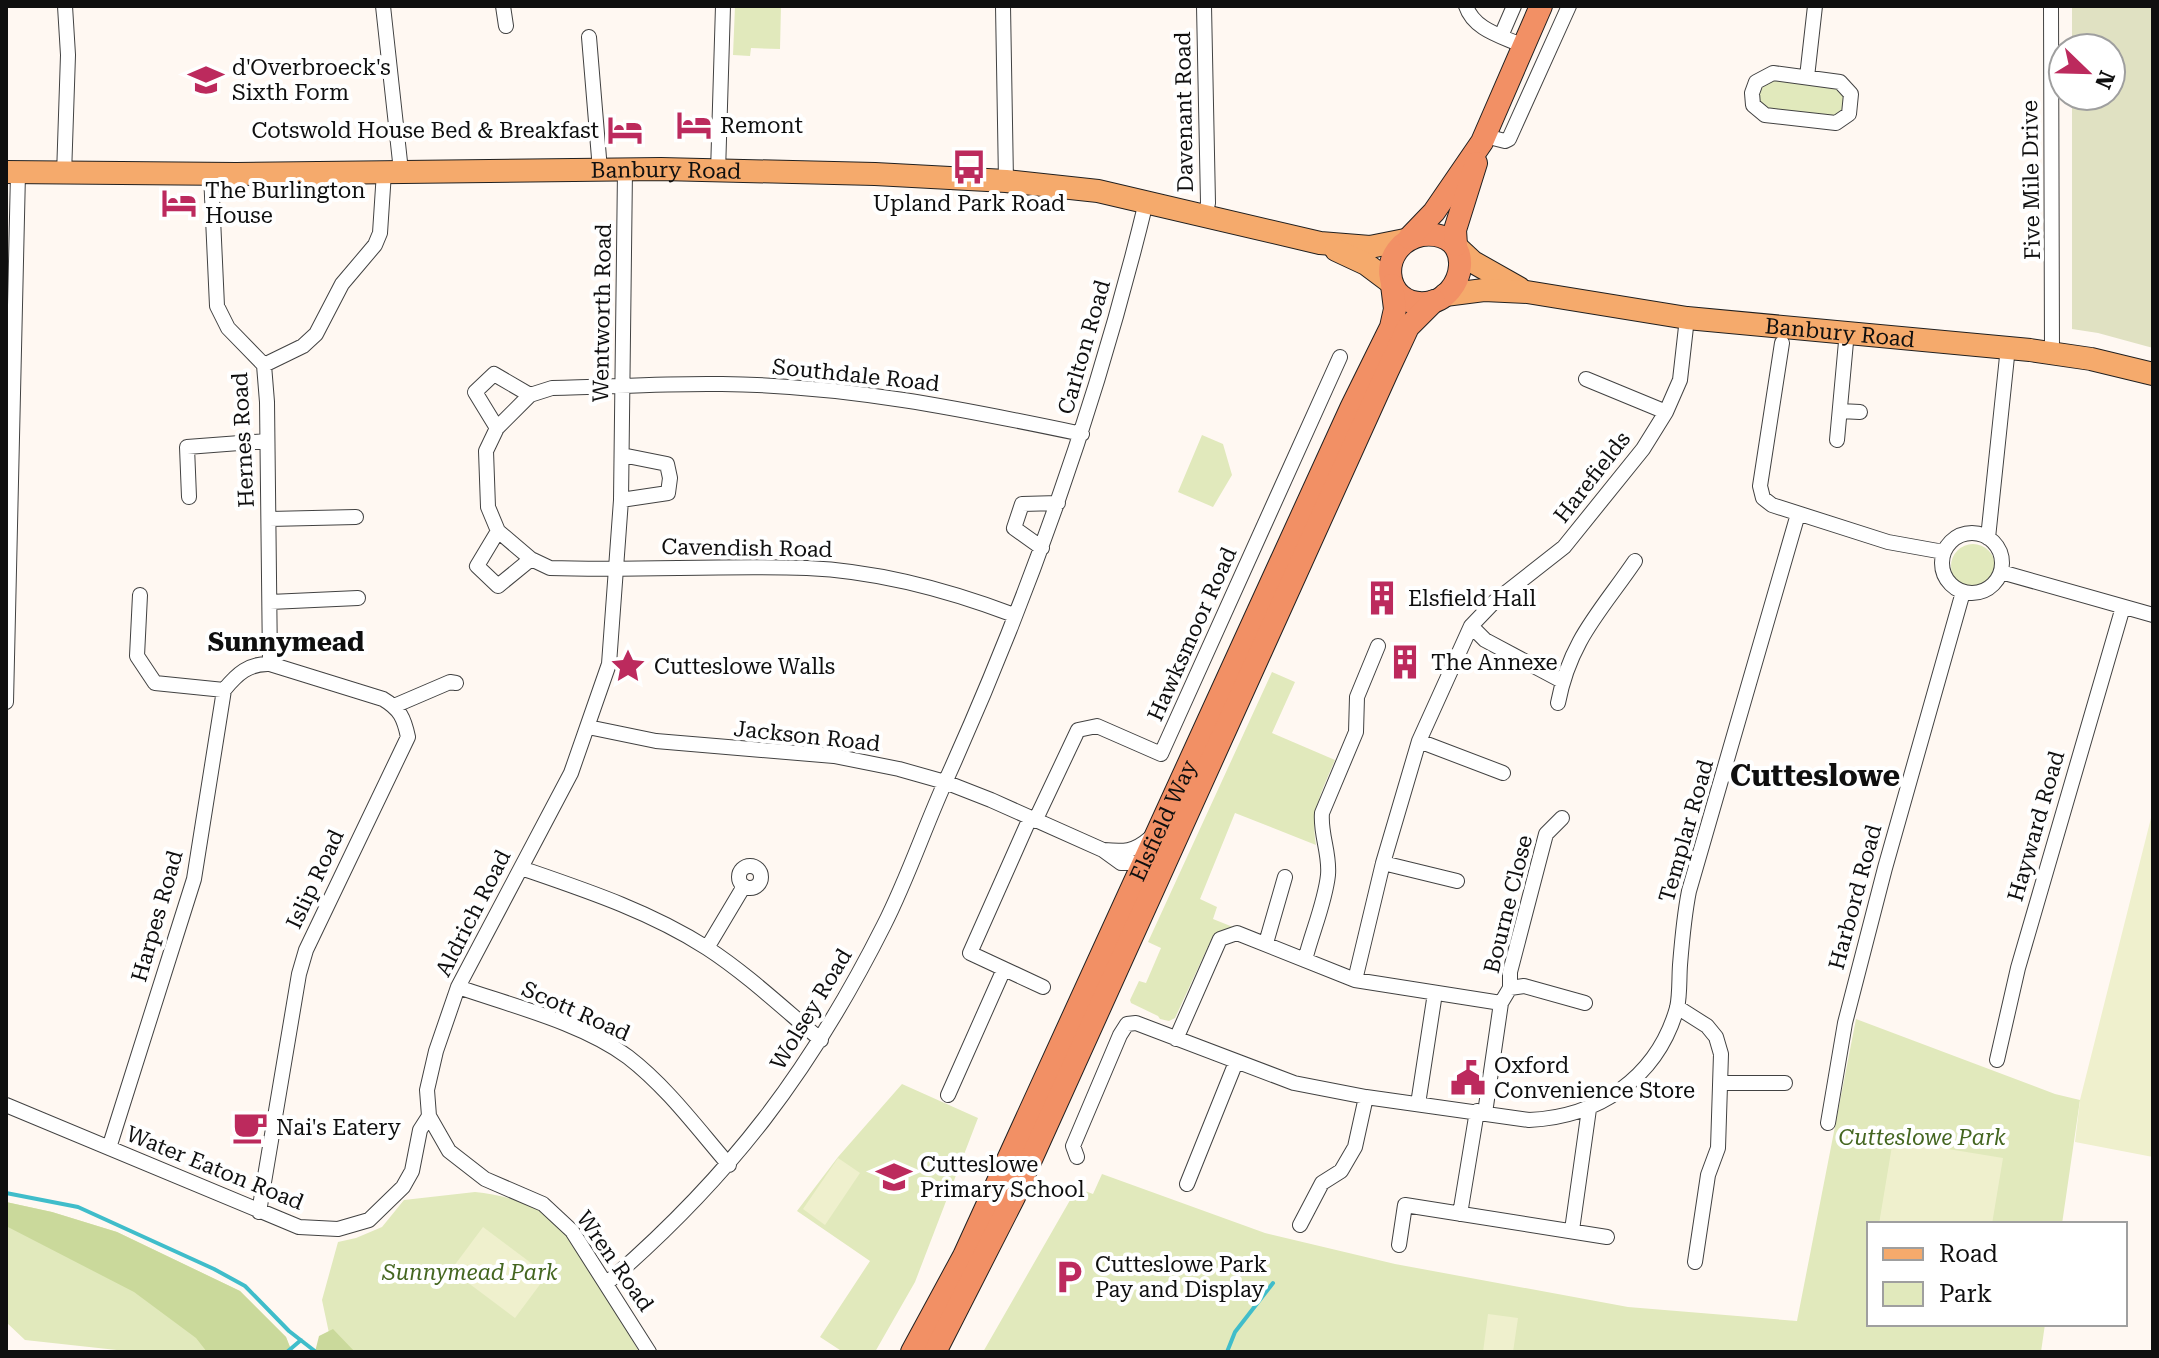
<svg xmlns="http://www.w3.org/2000/svg" width="2159" height="1358" font-family="'Roboto Serif',serif">
  <rect width="100%" height="100%" fill="#fff8f2"/>
  <!-- green -->
  <path fill="#e1e9bc" d="M735,6H781L780,49L751,48L750,56L733,55Z
    M1772,78L1836,87L1844,94L1842,111L1835,117L1768,110C1757,101 1757,94 1763,81Z
    M1202,435L1223,444L1232,475L1213,507L1178,492Z
    M1951 566a22 22 0 1 1 44 0a22 22 0 1 1-44 0Z
    M1272,672L1295,682L1272,733L1335,760C1322,791 1310,811 1316,845L1235,813L1200,899L1217,907L1213,919L1233,927L1211,940L1175,1018L1169,1021L1160,1019L1158,1016L1131,1003L1130,1000L1139,981L1146,983L1161,948L1148,942Z
    M1856,1019L2055,1094L2080,1100L2062,1224H1869V1324H2045L2041,1352H983L1077,1188L1093,1194L1102,1174L1265,1233L1395,1264L1628,1307L1797,1321Z
    M902,1084L978,1118L915,1282L875,1352H843L820,1337L870,1261L797,1211L838,1157Z
    M475,1192C497,1194 521,1200 540,1211C579,1235 617,1312 639,1352H333L322,1300L338,1242L356,1238L382,1227L404,1200Z
    M6,1202L52,1212L117,1232L240,1291L286,1337L292,1352H135L25,1340L6,1322Z"/>
  <!-- forest -->
  <path fill="#cad99b" d="M6,1202L52,1212L117,1232L240,1291L286,1337L292,1352H207L196,1338L134,1292L6,1226Z
    M333,1329L355,1352H315L319,1336Z"/>
  <!-- cemetery -->
  <path fill="#e0e1c2" d="M2072,6H2153V348L2098,333L2072,329V96H2111V48H2072Z"/>
  <!-- pitch -->
  <path fill="#eff0cd" d="M2153,810V1157L2075,1142L2080,1100Z
    M1893,1140L2003,1158L1992,1224H1879Z
    M838,1158L860,1173L825,1225L803,1209Z
    M483,1227L547,1275L515,1318L451,1270Z
    M1488,1314L1518,1318L1513,1352H1483Z"/>
  <g fill="none" stroke-linecap="round" stroke-linejoin="round">
    <!-- stream -->
    <path stroke="#40bdca" stroke-width="4" d="M6,1193L78,1207L214,1269L245,1286L289,1331L316,1352
      M287,1352L301,1340
      M1227,1352L1235,1332L1273,1283"/>
    <!-- minor casing -->
    <g stroke="#424242" stroke-width="16">
      <path id="minor" d="M383,6L401,171
        M503,6L506,26
        M1003,6L1006,181
        M1204,6L1208,203L1205,216
        M1466,6C1474,30 1502,36 1523,46
        M2051,6L2052,353
        M1501,36L1514,6
        M589,37L600,170
        M1773,73L1840,82L1851,94L1849,114L1836,123L1765,115L1753,105L1752,93L1756,82Z
        M1807,77L1815,6
        M1485,136L1505,141L1509,139L1569,6
        M718,172L723,6
        M211,174L217,306L228,328L264,365L267,402L270,664C249,663 237,674 224,690
        M64,175L68,55L65,6
        M1782,343L1760,486L1763,498L1772,505L1888,542L1938,551L1945,550
        M264,365L303,346L316,334L342,284L375,245L380,233L384,172
        M1586,379L1666,412
        M1840,411L1860,412
        M497,428L475,392L494,374L530,395
        M1837,440L1847,331
        M189,497L187,447L267,441
        M621,500L668,493L670,478L667,464L622,455
        M269,519L356,517
        M498,531L477,566L498,586L531,559
        M1942 563a30 30 0 1 1 60 0a30 30 0 1 1-60 0Z
        M1988,538L2008,347
        M1042,548L1014,528L1022,504L1058,503
        M2001,572L2153,615
        M140,595L137,656L155,683L224,690
        M270,602L358,598
        M1014,615C948,590 878,571 807,568C721,565 636,571 550,568L531,559L498,531L488,507L486,451L497,428L530,395L552,388C609,387 665,383 722,384C844,385 963,409 1082,434
        M1471,626L1485,640L1562,681
        M6,702L18,173
        M1558,703C1570,640 1601,611 1635,561
        M394,706L450,682L456,683
        M588,727L656,741L834,756L899,769L945,782L991,800L1103,850L1121,863H1148
        M1419,741L1503,773
        M1030,818L970,953L1043,987
        M1035,821L1078,730L1097,726L1161,754L1340,357
        M1104,850C1124,852 1134,852 1150,838
        M1383,863L1457,881
        M739 877a11 11 0 1 1 22 0a11 11 0 1 1-22 0Z
        M521,868C585,890 649,911 707,948C747,974 784,1009 821,1040
        M1266,943L1285,877
        M707,948L744,886
        M1305,960C1312,932 1325,903 1328,875C1330,853 1320,834 1322,813L1356,732L1357,697L1378,646
        M1355,980L1383,863L1419,741L1471,626L1494,602L1564,547L1643,449L1666,412L1680,380L1687,318
        M458,987C513,1006 582,1023 628,1057C667,1087 697,1128 729,1165
        M1510,988L1524,986L1585,1003
        M1501,1003L1510,988V972L1546,834L1562,818
        M1677,1007L1707,1026L1716,1037L1721,1054L1718,1148L1708,1175L1695,1262
        M1176,1039L1220,939L1237,933L1355,980L1501,1003L1485,1113
        M1997,1060L2018,968L2123,607
        M1721,1083H1785
        M948,1095L1004,969
        M1418,1104L1435,993
        M6,1105L299,1227L338,1229L369,1220L403,1187L412,1171L420,1130L429,1116L427,1090L436,1051L458,987L571,773L609,664L621,500L625,170
        M429,1116L449,1151L485,1179L543,1204L572,1231L649,1352
        M1828,1123L1845,1023L1885,868L1963,592
        M109,1148L194,879L224,690
        M1077,1157L1073,1146L1120,1035L1127,1024L1136,1023L1294,1083L1366,1097L1529,1120C1598,1117 1657,1078 1677,1008C1680,995 1679,979 1680,965C1682,940 1684,916 1689,891L1798,514
        M1187,1184L1236,1062
        M259,1212L299,974L306,950L408,737C404,718 400,709 383,699L270,664
        M1460,1214L1477,1111
        M1300,1225L1322,1183L1341,1171L1355,1147L1366,1097
        M1572,1230L1589,1109
        M1399,1245L1405,1205L1607,1237
        M607,1283C731,1176 810,1072 884,925C908,878 925,826 947,778C1031,592 1098,400 1146,202"/>
    </g>
    <!-- primary casing -->
    <g stroke="#202020" stroke-width="24">
      <g id="primary">
        <path id="s1" d="M6,172L236,174L661,169L875,174L1006,181L1098,191L1320,243L1370,247L1405,240"/>
        <path d="M1458,248L1473,262L1519,288"/>
        <path d="M1336,250L1366,264L1390,282"/>
        <path id="s2" d="M1445,295L1484,290L1527,292L1687,318L2030,350L2091,359L2153,374"/>
      </g>
    </g>
    <!-- trunk casing -->
    <g stroke="#202020" stroke-width="24">
      <g id="trunk">
        <path d="M1422,235C1478,229 1466,300 1426,303C1382,307 1376,245 1422,235Z"/>
        <path d="M1409,238L1434,212L1482,142L1541,6"/>
        <path d="M1456,245L1455,230L1476,163"/>
        <path id="s3" d="M912,1352L964,1256L1352,406L1391,327L1395,309L1392,285"/>
        <path d="M935,1352L1014,1197L1387,372L1408,327L1434,301"/>
      </g>
    </g>
    <!-- minor -->
    <use href="#minor" stroke="#fff" stroke-width="14"/>
    <!-- primary -->
    <use href="#primary" stroke="#f5aa6c" stroke-width="22"/>
    <!-- trunk -->
    <use href="#trunk" stroke="#f29065" stroke-width="22"/>
  </g>
  <!-- icons -->
  <defs>
    <g id="school-bare" transform="scale(2.76)"><path d="M0-5L7-2L0 1L-7-2ZM-4 1L0 2.5L4 1V4Q0 6-4 4Z" fill="#bc2a5d" stroke="#fff" stroke-width="2.5" paint-order="stroke"/></g>
    <g id="hotel-bare" transform="scale(2.76)"><path d="M-6-4.5h1.5V1H6V5H4.5V3h-9V5H-6ZM-4 0a1.8 1.8 0 1 1 3.6 0ZM.5 0V-2.5h3Q6-2.5 6 0Z" fill="#bc2a5d" stroke="#fff" stroke-width="2.5" paint-order="stroke"/></g>
    <g id="bus-bare" transform="scale(2.76)"><path d="M-5-6H5V4H4V6H2V4H-2V6H-4V4H-5ZM-3.5-4V0h7V-4ZM-3.5 1.2v1.5H-2V1.2ZM2 1.2v1.5H3.5V1.2Z" fill="#bc2a5d" stroke="#fff" stroke-width="2.5" paint-order="stroke"/></g>
    <g id="building-bare" transform="scale(2.76)"><path d="M-4-6H4V6H1V3H-1V6H-4ZM-2.5-4.3h1.7v1.8h-1.7ZM.8-4.3h1.7v1.8H.8ZM-2.5-1h1.7V.8h-1.7ZM.8-1h1.7V.8H.8Z" fill="#bc2a5d" stroke="#fff" stroke-width="2.5" paint-order="stroke"/></g>
    <g id="sight-bare" transform="scale(2.76)"><path d="M0-6L1.8-2.2L6-1.7L2.9 1.2L3.7 5.4L0 3.3L-3.7 5.4L-2.9 1.2L-6-1.7L-1.8-2.2Z" fill="#bc2a5d" stroke="#fff" stroke-width="2.5" paint-order="stroke"/></g>
    <g id="civic-bare" transform="scale(2.76)"><path d="M-.6-6.5H3V-4.5H.6V-3L4-1V1h2V6H-6V1h2V-1L-.6-3ZM-1.2 2.5V6h2.4V2.5Z" fill="#bc2a5d" stroke="#fff" stroke-width="2.5" paint-order="stroke"/></g>
    <g id="cafe-bare" transform="scale(2.76)"><path d="M-5.5-4.5H6V0H3Q3 3.5 0 3.5H-2.5Q-5.5 3.5-5.5 0ZM3-3.2v2h1.7v-2ZM-6 4.5H4V6H-6Z" fill="#bc2a5d" stroke="#fff" stroke-width="2.5" paint-order="stroke"/></g>
    <g id="parking-bare" transform="scale(2.76)"><path d="M-3.5-5.5H1a3.5 3.5 0 0 1 0 7H-1V5.5H-3.5ZM-1-3.4V-.6H.8a1.4 1.4 0 0 0 0-2.8Z" fill="#bc2a5d" stroke="#fff" stroke-width="2.5" paint-order="stroke"/></g>
  </defs>
  <g fill-rule="evenodd">
    <use href="#school-bare" x="206" y="80"/>
    <use href="#hotel-bare" x="694" y="125"/>
    <use href="#hotel-bare" x="625" y="130"/>
    <use href="#bus-bare" x="969" y="167"/>
    <use href="#hotel-bare" x="179" y="203"/>
    <use href="#building-bare" x="1382" y="598"/>
    <use href="#building-bare" x="1405" y="662"/>
    <use href="#sight-bare" x="628" y="666"/>
    <use href="#civic-bare" x="1468" y="1078"/>
    <use href="#cafe-bare" x="250" y="1127"/>
    <use href="#school-bare" x="894" y="1177"/>
    <use href="#parking-bare" x="1069" y="1277"/>
  </g>
  <g text-anchor="middle" dominant-baseline="central" stroke-width="8" stroke-linejoin="round" paint-order="stroke">
    <!-- poi labels -->
    <g font-size="22" fill="#0f0f0f" stroke="#fff" text-anchor="start">
      <text x="232" y="67">d'Overbroeck's<tspan x="232" dy="25">Sixth Form</tspan></text>
      <text x="720" y="125">Remont</text>
      <text x="599" y="130" text-anchor="end">Cotswold House Bed &amp; Breakfast</text>
      <text x="205" y="190">The Burlington<tspan x="205" dy="25">House</tspan></text>
      <text x="969" y="203" text-anchor="middle">Upland Park Road</text>
      <text x="1408" y="598">Elsfield Hall</text>
      <text x="1431" y="662">The Annexe</text>
      <text x="654" y="666">Cutteslowe Walls</text>
      <text x="1494" y="1065">Oxford<tspan x="1494" dy="25">Convenience Store</tspan></text>
      <text x="276" y="1127">Nai's Eatery</text>
      <text x="920" y="1164">Cutteslowe<tspan x="920" dy="25">Primary School</tspan></text>
      <text x="1095" y="1264">Cutteslowe Park<tspan x="1095" dy="25">Pay and Display</tspan></text>
    </g>
    <!-- street labels -->
    <g font-size="22" fill="#0f0f0f" stroke="#fff">
      <text transform="translate(1184 112) rotate(-91)">Davenant Road</text>
      <text stroke="none"><textPath href="#s1" startOffset="660">Banbury Road</textPath></text>
      <text transform="translate(2031 180) rotate(-91)">Five Mile Drive</text>
      <text transform="translate(602 313) rotate(-89)">Wentworth Road</text>
      <text stroke="none"><textPath href="#s2" startOffset="398">Banbury Road</textPath></text>
      <text transform="translate(1084 347) rotate(-74)">Carlton Road</text>
      <text transform="translate(856 375) rotate(6)">Southdale Road</text>
      <text transform="translate(243 440) rotate(-93)">Hernes Road</text>
      <text transform="translate(1592 477) rotate(-52)">Harefields</text>
      <text transform="translate(747 548) rotate(1)">Cavendish Road</text>
      <text transform="translate(1192 634) rotate(-66)">Hawksmoor Road</text>
      <text transform="translate(807 736) rotate(6)">Jackson Road</text>
      <text stroke="none"><textPath href="#s3" startOffset="588">Elsfield Way</textPath></text>
      <text transform="translate(2036 826) rotate(-74)">Hayward Road</text>
      <text transform="translate(1686 831) rotate(-74)">Templar Road</text>
      <text transform="translate(315 879) rotate(-65)">Islip Road</text>
      <text transform="translate(1855 897) rotate(-75)">Harbord Road</text>
      <text transform="translate(1508 904) rotate(-76)">Bourne Close</text>
      <text transform="translate(473 913) rotate(-63)">Aldrich Road</text>
      <text transform="translate(157 916) rotate(-74)">Harpes Road</text>
      <text transform="translate(811 1009) rotate(-59)">Wolsey Road</text>
      <text transform="translate(576 1011) rotate(24)">Scott Road</text>
      <text transform="translate(215 1168) rotate(22)">Water Eaton Road</text>
      <text transform="translate(615 1261) rotate(55)">Wren Road</text>
    </g>
    <!-- park labels -->
    <g font-size="22" font-style="italic" fill="#446620" stroke="#fff">
      <text x="1922" y="1137">Cutteslowe Park</text>
      <text x="470" y="1272">Sunnymead Park</text>
    </g>
    <!-- quarter labels -->
    <g font-size="26" font-weight="bold" fill="#0f0f0f" stroke="#fff">
      <text x="286" y="642">Sunnymead</text>
    </g>
    <!-- district labels -->
    <g font-size="30" font-weight="bold" fill="#0f0f0f" stroke="#fff">
      <text x="1815" y="775">Cutteslowe</text>
    </g>
  </g>
  <!-- border -->
  <rect width="2159" height="1358" fill="none" stroke="#0f0f0f" stroke-width="16"/>
  <!-- legend -->
  <rect x="1867" y="1222" width="260" height="104" fill="#ffffff" stroke="#9f9f9f" stroke-width="2"/>
  <rect x="1883" y="1248" width="40" height="12" fill="#f5aa6c" stroke="#9f9f9f" stroke-width="2"/>
  <text x="1939" y="1262" font-size="24" fill="#0f0f0f">Road</text>
  <rect x="1883" y="1282" width="40" height="24" fill="#e1e9bc" stroke="#9f9f9f" stroke-width="2"/>
  <text x="1939" y="1302" font-size="24" fill="#0f0f0f">Park</text>
  <!-- north arrow -->
  <g transform="translate(2087 72) rotate(113)"><circle r="38" fill="#ffffff" stroke="#9f9f9f" stroke-width="2"/>
  <path d="M0-6L14 30L0 20L-14 30Z" fill="#bc2a5d"/>
  <text y="-12" font-size="22" font-weight="bold" text-anchor="middle" fill="#0f0f0f">N</text>
  </g>
</svg>
